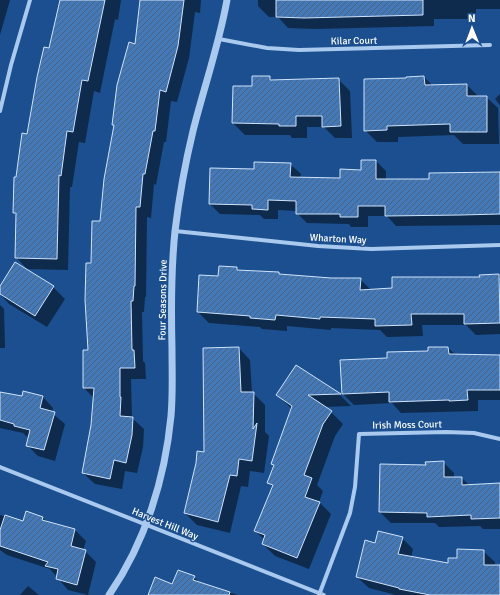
<svg xmlns="http://www.w3.org/2000/svg" width="500" height="595" font-family="Signika,sans-serif">
  <defs>
    <pattern id="building-hatch" width="6" height="6" patternUnits="userSpaceOnUse"><rect width="6" height="6" fill="#4478b7"/><path d="M-1 1l2-2M0 6l6-6M5 7l2-2" fill="none" stroke="#486282"/></pattern>
  </defs>
  <rect width="100%" height="100%" fill="#1b4f8f"/>
  <!-- shadow -->
  <path fill="#0007" d="M0,0H10L0,35Z
    M60,0H121L118,20L115,19L100,93L94,91L85,143L79,142L72,187H70L68,270L27,269L16,257L17,216L14,213L17,178L50,49L61,1Z
    M150,0H201L200,13L195,12L189,58L177,102L171,101L166,142H164L156,185L154,184L151,218L147,217L146,297H145L144,312H142L143,361L145,363L146,379H131L132,418L144,429L143,447L137,473L125,471L122,489L95,484L83,473L92,425L94,398L84,388L89,351L92,264L101,222L115,127L113,125Z
    M258,0H500V9H476V19H434V26L316,29L288,28L278,17H269L258,6Z
    M269,77L273,81L338,79L350,91L352,138H335L324,127H307V138H292L290,135H245L233,123L253,87Z
    M424,77L432,85H467L479,97H486L498,108L499,144H463L454,135L398,137V142H377L365,130L407,79Z
    M500,94V105L495,99Z
    M376,161L386,171V180H430L500,173V225L396,226L387,216H368V227H351L349,224L307,223L297,213V211L278,210V219H264L260,215L220,214L210,204L255,170L290,164L301,174L300,178L341,179L362,171Z
    M237,268L239,271L279,273L280,275L331,279H360L371,290L393,289L481,278L480,276H500V334L476,335L466,325H422L423,336L387,337L380,330L331,328V330L287,326V331L262,329L260,327L209,323L198,312L219,278Z
    M53,287L65,299L47,327L9,304L0,294V288Z
    M0,305L4,309L5,348H0Z
    M239,348L250,360L252,393H253L265,405V432L269,436L264,473L250,471L248,487L241,486L230,533L197,525L185,513Z
    M448,348L456,355L500,356V400H478V411L401,413L392,403L354,405L343,394L388,359Z
    M296,366L340,395L351,406L323,407L331,412L343,424L335,436L317,485L323,491L319,502L331,514L309,569L275,556L263,544L265,540L255,531L273,487L269,483L274,467L272,464L292,409L277,395Z
    M0,393L23,397H43L53,408L52,413L65,424L55,461L38,456L27,445L30,437L26,436L23,433L0,428Z
    M443,462L454,473V478H462L470,486L500,484V529H483L480,526L439,527L435,523H391L380,512L427,466Z
    M0,515L23,522L43,518L47,522L75,530L86,541L83,550L85,551L96,562L88,595L68,590L50,569L7,555L0,550Z
    M402,538L413,549L411,558L449,564L458,559L483,551L495,562V566H500V595H396L369,588L357,577L376,544Z
    M194,577L201,584L238,595H149Z
    M28,586L39,595H20Z"/>
  <!-- building -->
  <path fill="url(#building-hatch)" stroke="#cfe3fa" d="M60,0H105L88,81L82,80L73,132L67,131L61,176L59,175L57,259L15,258L16,213H13L14,177H16L22,133L27,134L37,77L44,47L49,48Z
    M140,0H184L178,46L166,92L160,90L155,131H153L145,174H143L140,207H136L135,286H134L133,301H131L132,350H134L135,368H120V397H121L120,416L133,417L132,435L126,463L114,460L110,479L82,473L91,425L94,388H83V350H88L85,300L86,263H91L92,221H100L104,179L114,125H112L117,85L129,42L135,44Z
    M276,0H423V15L304,18L276,17Z
    M252,76H270V80L339,78L341,126L322,127V116H296V126H279V124L232,123L233,86H252Z
    M424,76L425,85L467,84V96H487V132H450V124L387,126V130L364,131V79L406,78V77Z
    M361,160H376V179H429V173L500,172V214L461,215L385,216V206H358V217H340V214H296V201L268,200V210L252,209V205L209,204L210,168L254,169V162L291,163L290,177L340,178V169L361,170Z
    M15,262L54,286L35,316L0,294V286Z
    M219,266L237,267V270L279,272V274L331,278H361L360,290L392,288V277H480L479,275L499,274L500,323L464,324V314H411L412,325L375,326V319L320,317V319L276,315L275,320L250,318V316L197,312L199,275L218,276Z
    M239,347L241,392H254L253,429L257,423L252,461L239,459L237,476L230,475L218,522L184,513L196,463L197,451L204,452L203,348Z
    M428,347H448L449,354L500,355V390H467L468,400L449,401V400L389,402V392L342,394L340,360L387,358V352L428,351Z
    M296,365L341,394L308,395L332,411L323,424L304,475L312,478L305,497L320,502L297,558L262,544L265,535L254,531L273,485L267,483L274,465L271,464L292,406L276,395Z
    M23,391L43,396L40,408L55,412L44,450L26,446L30,430L14,426V424L0,420V392L22,396Z
    M444,461V477H462V485L500,483V518L471,519V515L427,517V513L379,512L380,464L426,465L425,462Z
    M26,511L43,517L42,520L75,529L71,546L86,550L77,585L56,579L58,569L45,566L48,562L0,546V530L5,515L23,521Z
    M378,531L403,537L398,554L448,563V558H457V549L484,550V565H500V595H430L399,589V588L356,577L365,540L375,543Z
    M178,570L195,576L193,580L230,592L229,595H148L155,577L172,584Z"/>
  <g fill="none" stroke-linecap="round" stroke-linejoin="round">
    <!-- minor -->
    <path stroke="#a9c9ee" stroke-width="4" d="M219,39L267,48L299,50L490,45
      M0,111L11,65L30,0
      M175,231L318,246L371,249L500,245
      M0,467L324,595
      M319,595L350,513L355,487L359,434L446,432L474,433L500,439"/>
    <!-- tertiary -->
    <path stroke="#a9c9ee" stroke-width="7" d="M109,595C145,543 165,479 171,416C173,394 172,371 172,348C171,309 171,270 175,231C179,198 185,164 193,131C204,87 219,45 227,0"/>
  </g>
  <g text-anchor="middle" dominant-baseline="central" stroke-width="3" stroke-linejoin="round" paint-order="stroke">
    <!-- street labels -->
    <g font-size="10" fill="#fff" stroke="#1b4f8f">
      <text transform="translate(354 41) rotate(-1)">Kilar Court</text>
      <text transform="translate(338 239) rotate(3)">Wharton Way</text>
      <text transform="translate(163 300) rotate(-89)">Four Seasons Drive</text>
      <text transform="translate(407 425) rotate(-1)">Irish Moss Court</text>
      <text transform="translate(165 524) rotate(22)">Harvest Hill Way</text>
    </g>
  </g>
  <!-- north arrow -->
  <g transform="translate(472 28) rotate(359)" stroke="#1b4f8f" stroke-width="3" paint-order="stroke">
  <path d="M0-3L7 15L0 10L-7 15Z" fill="#ffffff"/>
  <text y="-6" font-size="11" font-weight="bold" text-anchor="middle" fill="#ffffff">N</text>
  </g>
</svg>
